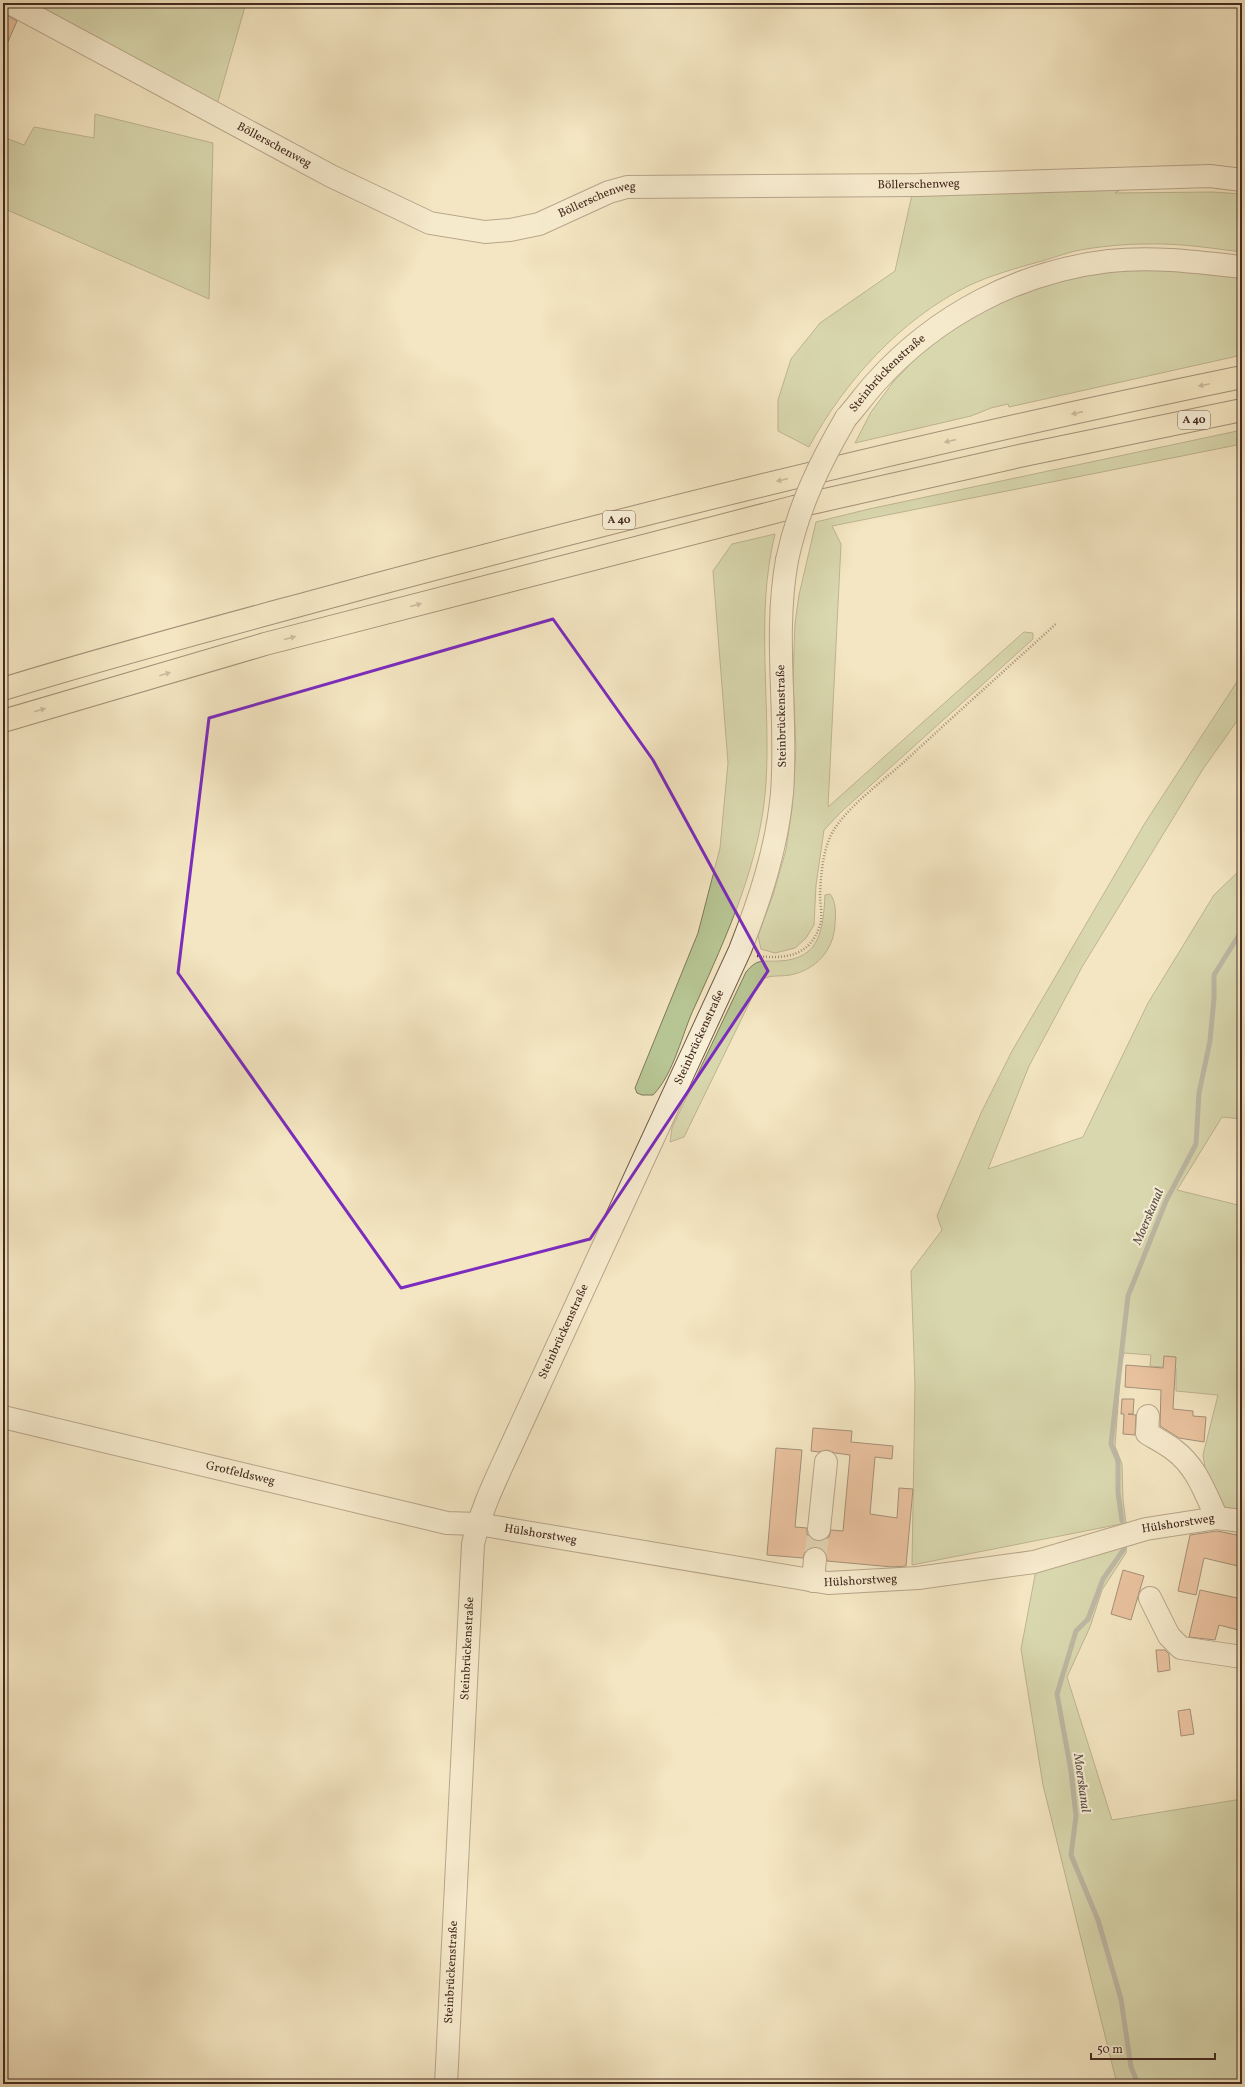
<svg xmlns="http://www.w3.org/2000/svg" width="1245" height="2087" font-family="Vollkorn,serif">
  <rect width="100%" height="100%" fill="#f4e6c2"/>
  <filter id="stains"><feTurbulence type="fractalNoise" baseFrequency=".005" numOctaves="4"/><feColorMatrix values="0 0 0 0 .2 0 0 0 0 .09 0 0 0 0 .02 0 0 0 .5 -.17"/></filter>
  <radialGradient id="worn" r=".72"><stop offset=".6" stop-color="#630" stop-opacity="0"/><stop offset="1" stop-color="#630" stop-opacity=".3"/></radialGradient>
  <!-- green -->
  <path fill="#b8c695" stroke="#7e785a" d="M20,3H246L216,108Z
    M95,114L213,143L209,299L3,208V137L24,145L34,127L94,138Z
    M1143,177L1115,193L1212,192L1242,194V252C1210,248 1178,243 1146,244C1126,244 1105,246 1086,249C1071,251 1056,257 1042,261C1017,268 991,275 968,286C901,319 844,382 809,447L778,431V400L791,359L820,323L895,271L915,181Z
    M1145,267L1242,276V355L1009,407L1008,404L991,408L971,416L855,443L871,412L894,381L918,356L971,314L1052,282L1095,272Z
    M1242,430V444L832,526L841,544L828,807L1024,632L1033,633V639L841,812L824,830L816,885L814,925L806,938L795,948L775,953L761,949L758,936L773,895L786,850L792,808L796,749L793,678L795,623L799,595L816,522L869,509Z
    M775,534C755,615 771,700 766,783C761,862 727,935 695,1006C682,1033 674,1074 653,1095H642L637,1093L635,1088L698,933L720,848L728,763L713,571L732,544Z
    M1242,674V714L1203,769L1082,967L1029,1066L988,1169L1083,1137L1148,1003L1214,895L1242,868V1119L1222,1117L1177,1190L1242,1206V1510L1212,1512L1203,1455L1218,1395L1176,1391V1368L1150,1366L1151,1355L1124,1353L1121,1364L1115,1446L1122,1464L1123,1500L1126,1523L912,1565L915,1385L911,1271L942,1230L937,1216L981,1113L1012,1051L1145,823Z
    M830,894C836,901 836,914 835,924C834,950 816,970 790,975C779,977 769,974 760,981L684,1137L670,1142L672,1128L746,972C758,958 761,962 779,961C821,959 823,929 825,895Z
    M1127,1538L1126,1553L1102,1590L1090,1627L1067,1677L1112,1820L1242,1799V2084H1117L1043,1785L1021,1649L1037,1565Z"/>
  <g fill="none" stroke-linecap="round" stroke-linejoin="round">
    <!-- stream -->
    <path stroke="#7c827f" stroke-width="5" d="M1122,1521L1118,1493V1461L1111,1444L1128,1296L1166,1201L1196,1144L1199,1093L1210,1041L1214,998V975L1242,930
      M1123,1541L1124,1549L1103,1579L1088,1619L1076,1631L1057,1694L1071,1771L1076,1816L1071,1855L1098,1920L1121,1999L1131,2067L1138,2084"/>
  </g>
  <!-- building -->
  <path fill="#de9975" stroke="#442a20" d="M3,13L17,21L3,53Z
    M1164,1356L1176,1357L1173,1409L1193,1411V1416L1206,1417L1204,1442L1179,1438L1160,1426L1161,1390L1125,1387L1126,1365L1163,1368Z
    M1122,1399H1134L1133,1414H1128L1136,1415L1135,1435L1123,1434L1124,1414H1121Z
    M813,1428L852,1431L851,1442L893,1446L892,1459L875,1457L870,1514L897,1518L899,1488L913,1489L906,1566L892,1567L827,1561L826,1553L822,1549L816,1547L809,1548L805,1552L803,1558L767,1555L776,1448L802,1450L795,1527L807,1528V1534L811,1539L818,1541H824L829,1537L831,1530L843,1531L850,1455L835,1453L827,1450L819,1452L811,1451Z
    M1217,1531L1242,1536V1567L1204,1558L1196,1595L1178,1591L1190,1535Z
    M1123,1570L1144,1576L1131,1620L1111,1614Z
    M1200,1590L1242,1599V1631L1219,1625L1215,1640L1189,1637Z
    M1156,1650H1165L1169,1654L1170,1670L1158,1672Z
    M1190,1709L1194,1734L1181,1736L1178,1711Z"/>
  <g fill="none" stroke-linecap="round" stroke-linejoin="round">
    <!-- minor-tunnel -->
    <path stroke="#d1c0a2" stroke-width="22" stroke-dasharray="22 11" stroke-linecap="butt" d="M815,1559L819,1529"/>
    <!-- minor casing -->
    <g stroke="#705948" stroke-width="24">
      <g id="minor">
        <path id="s1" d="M10,3L331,176L430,223L485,232L510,230L539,224L609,192L627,187L919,185L1210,176L1242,180"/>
        <path id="s2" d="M846,418C856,407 865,394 875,383C936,315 1018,272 1109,261C1153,256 1198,262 1242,267"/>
        <path d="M1148,1416L1147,1433C1156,1439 1165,1443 1174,1450C1197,1467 1205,1493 1217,1518"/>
        <path id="s3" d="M3,1417L447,1523L478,1524L828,1583L918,1578L1034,1562L1146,1529L1217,1518L1242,1521"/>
        <path d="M819,1529L826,1462"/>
        <path d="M813,1581L815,1559"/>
        <path d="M1150,1598L1169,1636L1181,1648L1242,1657"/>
        <path id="s4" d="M446,2084L473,1544C481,1508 498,1475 513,1442L740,950C760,899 777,848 782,793C788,715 773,637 787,560"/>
      </g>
    </g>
    <!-- highway casing -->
    <g stroke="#442a20" stroke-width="24">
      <path id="highway" d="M3,689C126,651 250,619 374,585C661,508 950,437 1242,377
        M3,721L265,644L794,507L1024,455L1242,410"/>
    </g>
    <!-- path -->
    <path stroke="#442a20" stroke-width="2.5" stroke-dasharray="1 2" stroke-linecap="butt" d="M757,956C785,959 810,957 820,925C823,916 820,904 820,895C821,873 823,846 835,828C852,803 883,781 905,761C955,715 1006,669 1057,623"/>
    <!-- minor -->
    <use href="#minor" stroke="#f8efd7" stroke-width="22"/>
    <!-- highway -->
    <use href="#highway" stroke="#f4e6c2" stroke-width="22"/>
    <!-- minor-bridge casing -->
    <g stroke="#705948" stroke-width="24" stroke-linecap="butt">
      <path id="minor-bridge" d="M787,560C798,508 819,464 846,418"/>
    </g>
    <!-- minor-bridge -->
    <use href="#minor-bridge" stroke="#f8efd7" stroke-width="22"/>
  </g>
  <!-- one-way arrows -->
  <defs><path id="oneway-solid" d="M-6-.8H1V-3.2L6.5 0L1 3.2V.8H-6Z"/></defs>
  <g fill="#9c8871">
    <use href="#oneway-solid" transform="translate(1204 385) rotate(168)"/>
    <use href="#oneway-solid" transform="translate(1077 413) rotate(167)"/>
    <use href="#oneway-solid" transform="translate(950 441) rotate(167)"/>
    <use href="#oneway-solid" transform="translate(782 480) rotate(167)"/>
    <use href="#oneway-solid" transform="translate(416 605) rotate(-15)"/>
    <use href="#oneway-solid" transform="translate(290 638) rotate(-15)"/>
    <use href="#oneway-solid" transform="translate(165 674) rotate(-16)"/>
    <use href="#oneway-solid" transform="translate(40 710) rotate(-16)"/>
  </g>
  <!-- marked area -->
  <path d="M0 0H1245V2087H0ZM553,619L653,760L768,971L590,1239L401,1288L178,973L209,718Z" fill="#f4e6c2" fill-opacity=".55" fill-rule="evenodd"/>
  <path fill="none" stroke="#7b2cbf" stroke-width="3" stroke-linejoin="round" d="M553,619L653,760L768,971L590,1239L401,1288L178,973L209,718Z"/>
  <g text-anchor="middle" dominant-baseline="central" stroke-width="4" stroke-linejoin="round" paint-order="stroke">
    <!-- shield labels -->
    <g fill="#f8efd7" stroke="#7a6557" stroke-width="1">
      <rect x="1178" y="411" width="32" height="18" rx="3"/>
      <rect x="603" y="511" width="32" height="18" rx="3"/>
    </g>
    <g font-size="11" font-weight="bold" fill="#442a20">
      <text x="1194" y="420">A 40</text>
      <text x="619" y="520">A 40</text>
    </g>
    <!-- street labels -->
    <g font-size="12" fill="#442a20" stroke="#f8efd7">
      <text stroke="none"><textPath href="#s1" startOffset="300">Böllerschenweg</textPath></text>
      <text stroke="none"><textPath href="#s1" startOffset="972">Böllerschenweg</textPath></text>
      <text stroke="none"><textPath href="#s1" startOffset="648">Böllerschenweg</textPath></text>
      <text stroke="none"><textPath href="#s2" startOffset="61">Steinbrückenstraße</textPath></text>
      <text transform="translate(782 716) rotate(-91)">Steinbrückenstraße</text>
      <text stroke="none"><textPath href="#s4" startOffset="1096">Steinbrückenstraße</textPath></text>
      <text stroke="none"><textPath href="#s4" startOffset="772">Steinbrückenstraße</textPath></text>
      <text stroke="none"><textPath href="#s3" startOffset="244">Grotfeldsweg</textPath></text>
      <text stroke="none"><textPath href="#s3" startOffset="1199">Hülshorstweg</textPath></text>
      <text stroke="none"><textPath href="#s3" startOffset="551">Hülshorstweg</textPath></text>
      <text stroke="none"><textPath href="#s3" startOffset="875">Hülshorstweg</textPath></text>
      <text stroke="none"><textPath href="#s4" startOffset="436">Steinbrückenstraße</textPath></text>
      <text stroke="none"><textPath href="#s4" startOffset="112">Steinbrückenstraße</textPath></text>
    </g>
    <!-- water labels -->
    <g font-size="13" font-style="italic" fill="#5b4f48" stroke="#f8efd7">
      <text transform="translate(1149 1217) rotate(-67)">Moerskanal</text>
      <text transform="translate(1081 1783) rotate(82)">Moerskanal</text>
    </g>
  </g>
  <!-- margin -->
  <rect width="1245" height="2087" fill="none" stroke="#f4e6c2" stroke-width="16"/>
  <rect x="4" y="4" width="1237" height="2079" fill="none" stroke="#442a20" stroke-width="2"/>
  <rect x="8" y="8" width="1229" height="2071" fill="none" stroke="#442a20"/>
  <!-- scale -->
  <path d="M1091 2053v6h124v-6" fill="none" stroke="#442a20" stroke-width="2"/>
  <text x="1097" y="2053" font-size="12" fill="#442a20" stroke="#f8efd7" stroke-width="3" paint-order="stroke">50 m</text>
  <rect width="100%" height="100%" filter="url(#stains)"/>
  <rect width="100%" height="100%" fill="url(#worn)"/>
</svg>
